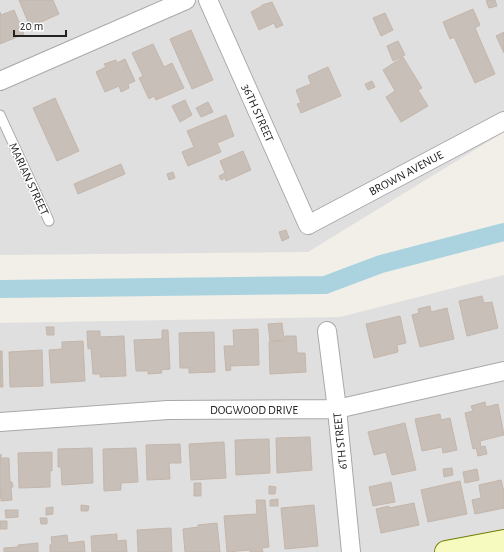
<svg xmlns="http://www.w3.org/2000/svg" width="504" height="552" font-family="'Alegreya Sans',sans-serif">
  <rect width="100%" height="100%" fill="#f2efe9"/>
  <!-- residential -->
  <path fill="#e0dfdf" d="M0,0H504V132L308,252L0,255Z
    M504,275V552H0V323L340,317Z"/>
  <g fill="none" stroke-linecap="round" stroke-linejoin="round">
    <!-- canal -->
    <path stroke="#aad3df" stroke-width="18" d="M0,289L325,285L381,264L504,232"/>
  </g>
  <!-- building -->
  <path fill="#c7bfb8" stroke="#c4b6ab" d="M19,0H53L59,14L30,27Z
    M489,0H495L497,6L489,8L486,1Z
    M272,2L283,25L276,28L274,23L259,30L251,12L262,6V5Z
    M473,9L480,25L475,28L495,74L475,83L454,37L450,39L443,22Z
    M14,10L24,34L0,44V12L1,15Z
    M385,13L393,30L381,36L373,18Z
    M191,30L213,80L192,89L170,39Z
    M504,32V53L496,36Z
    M398,41L405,55L393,61L387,46Z
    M153,44L164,67L172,63L184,88L156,100L154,96L149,99L139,78L143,76L132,53Z
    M403,57L422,88L418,90L428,106L401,122L386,97L395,91L383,70Z
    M125,59L135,81L128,84L129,88L121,92L119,86L105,92L96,72L106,67L104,64L116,60L117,63Z
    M328,67L341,96L301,113L297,104L301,103L296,90L311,84L308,76Z
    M372,81L375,87L368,90L365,84Z
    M55,98L79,151L57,161L33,108Z
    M185,100L192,115L180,122L172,106Z
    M208,102L213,112L201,117L196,108Z
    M226,115L234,136L217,143L221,152L188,166L182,152L194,147L187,131Z
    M243,151L251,170L226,181L225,178L221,180L219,176L225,173L220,161Z
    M121,164L125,174L78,194L74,184Z
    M173,172L175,178L169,180L167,174Z
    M286,230L289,238L282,241L279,232Z
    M482,296L484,303L492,302L498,328L467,336L459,301Z
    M430,306L431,312L447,308L454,339L420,347L412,315L419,313L418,309Z
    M400,316L406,343L397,345L398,352L374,358L366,324Z
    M282,323L284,340L270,341L268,324Z
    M46,327H54V335H47Z
    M258,329L259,365L230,366L231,370L226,371L224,346H234L233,330Z
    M162,330H168L170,369L161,370L162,373L148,374V371H136L134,340L162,339Z
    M87,331H100V337L124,336L126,376L100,377V374H93L91,348L88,349Z
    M214,332L215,372L189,373V368H180L179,333Z
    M285,336H296L297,353H305L306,372L270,374L269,342L285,341Z
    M83,341L85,381L51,383L49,350L62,349V342Z
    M42,350L43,386L10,387L9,352Z
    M0,351H2L3,387H0Z
    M485,402L486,407L498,404L504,435L480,441L481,447L485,446L487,454L478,456L476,448L473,449L465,413L473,411L471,406Z
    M440,414L441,420L450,418L457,450L443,453L442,447L422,451L415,419Z
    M405,423L416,470L392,475L386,452L374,455L368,432Z
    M310,437L312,470L277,473L276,438Z
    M269,439L270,473L236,475L235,440Z
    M224,442L226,478L191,480L189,444Z
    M180,444L181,463H169L170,479L147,480L146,445Z
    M92,448L93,483L62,485L61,467H58V449Z
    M136,448L138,482L121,483V490L104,491L103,449Z
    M52,452V471L50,470V487L19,488L18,453Z
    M1,454V458H9L10,482H12L13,487H11L12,500L1,501L0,489V455Z
    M452,468L453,475L444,477L443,469Z
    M477,469L479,480L465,483L463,472Z
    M501,480L504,492V508L475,514L472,500L481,498L479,485Z
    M460,481L467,514L428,522L421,490Z
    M391,482L395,502L373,506L369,487Z
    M194,483H201V496H194Z
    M269,486L276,487L275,494H269Z
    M278,499V506H270V500Z
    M256,500H265L269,547L262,548L263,552H250V550L227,552L224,516L257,514Z
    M414,503L419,525L381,533L376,509L389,506V508Z
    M81,505L89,506L88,511H81Z
    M314,505L318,546L285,549L281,508Z
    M53,507V514L46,515V508Z
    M5,510H18V517L6,518Z
    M40,518H47V524H41Z
    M0,521H7V529H0Z
    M217,523L220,552H185L183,529L198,527V525Z
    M171,528L172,552H138L137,530Z
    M117,534V541L126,540L127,552H92L91,536Z
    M67,535L68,543L84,541L85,552H50V545L52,544L51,537Z
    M38,543V552H4V548L18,547V545Z"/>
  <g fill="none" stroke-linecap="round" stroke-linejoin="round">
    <!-- lane casing -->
    <g stroke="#a9a9a9" stroke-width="11">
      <path id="lane" d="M0,115L49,221"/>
    </g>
    <!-- street casing -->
    <g stroke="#a9a9a9" stroke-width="20">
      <path id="street" d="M208,0L308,225L504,121
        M0,81L186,0
        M327,331L337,409L351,552
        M0,422L168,410L337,409L504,371"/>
    </g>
    <!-- secondary casing -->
    <g stroke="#707d05" stroke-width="24">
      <path id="secondary" d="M446,552L504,541"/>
    </g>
    <!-- lane -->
    <use href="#lane" stroke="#fff" stroke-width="9"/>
    <!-- street -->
    <use href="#street" stroke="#fff" stroke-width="18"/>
    <!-- secondary -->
    <use href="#secondary" stroke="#f7fabf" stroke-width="22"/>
  </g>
  <g text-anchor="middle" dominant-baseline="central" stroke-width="3" stroke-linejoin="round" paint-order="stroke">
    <!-- street labels -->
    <g font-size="12" fill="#222" stroke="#fff">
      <text transform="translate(258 113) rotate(66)">36TH STREET</text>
      <text transform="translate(406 173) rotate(-28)">BROWN AVENUE</text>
      <text transform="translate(29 179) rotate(65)">MARIAN STREET</text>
      <text x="254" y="410">DOGWOOD DRIVE</text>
      <text transform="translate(340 441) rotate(-96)">6TH STREET</text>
    </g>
  </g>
  <!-- scale -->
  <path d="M14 30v6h52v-6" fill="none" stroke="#222222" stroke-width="2"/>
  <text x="20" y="30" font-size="12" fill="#222222" stroke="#ffffff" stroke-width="3" paint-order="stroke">20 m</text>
</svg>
